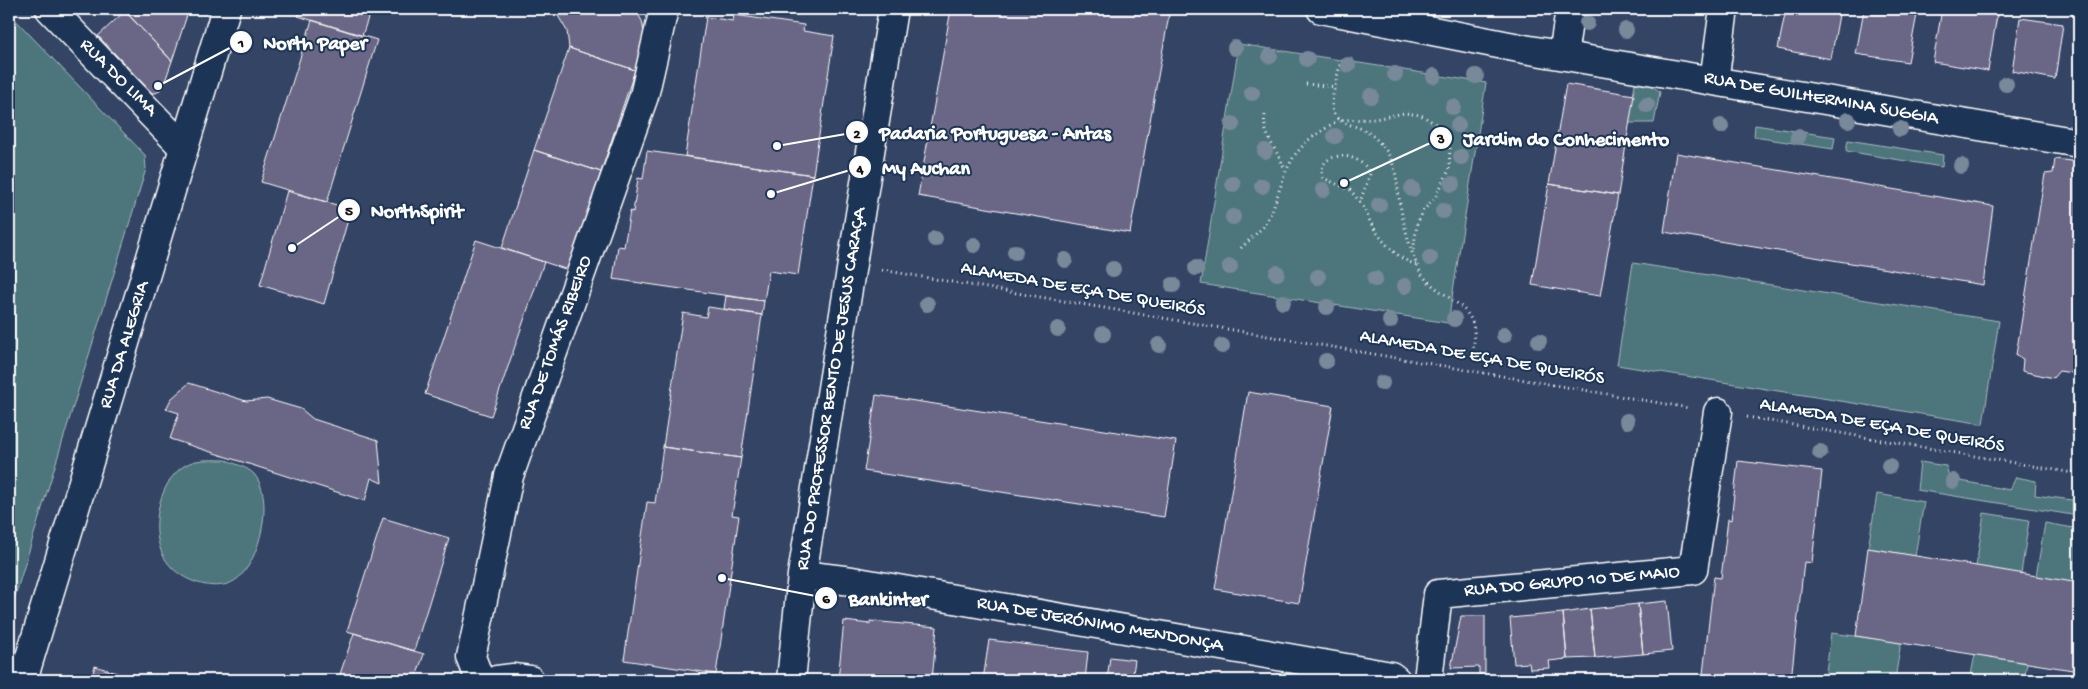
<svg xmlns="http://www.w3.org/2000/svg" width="2088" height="689" font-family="'Gochi Hand',sans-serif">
  <rect width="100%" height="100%" fill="#344465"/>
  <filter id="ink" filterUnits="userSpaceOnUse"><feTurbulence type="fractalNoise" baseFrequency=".02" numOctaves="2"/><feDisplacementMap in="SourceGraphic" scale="10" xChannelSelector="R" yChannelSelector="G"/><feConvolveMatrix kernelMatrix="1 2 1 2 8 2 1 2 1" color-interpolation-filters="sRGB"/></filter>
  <g filter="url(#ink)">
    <!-- green -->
    <path fill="#4d767b" stroke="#a6babd" d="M9,13L145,155L146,169L9,616Z
      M1239,44L1486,83L1448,323L1201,284Z
      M1635,83L1651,85L1660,92L1654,123H1629Z
      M1755,125L1835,137L1833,149L1754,137Z
      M1848,140L1943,155L1942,167L1846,151Z
      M1633,263L1999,321L1983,424L1617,365Z
      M226,460C235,464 247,467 254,474C275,497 260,562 237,579C223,590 201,586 186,578C174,572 164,561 160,548C150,519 163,468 196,461C206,459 217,460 226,460Z
      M1920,462L1946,466L1950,479L2010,490L2016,477L2036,481L2035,495L2079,501V516L1917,490Z
      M1877,494L1924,502L1915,556L1868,548Z
      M1984,513L2029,520L2021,574L1976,567Z
      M2045,523L2079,529V550L2074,583L2036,576Z
      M1831,633L1901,642L1895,680H1825Z
      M1975,654L2027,663L2024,680H1970Z"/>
    <!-- building -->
    <path fill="#6a6685" stroke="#fff" d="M124,9H189L172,61L125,11Z
      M300,9H371L362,36L298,16Z
      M554,9H635L642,21L644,32L635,70L569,48L567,31Z
      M951,9H1136L1169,15L1130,233L918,196Z
      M1660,9H1678V11Z
      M1786,9H1840L1831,59L1778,49Z
      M1864,9H1918L1908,62L1856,54Z
      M1942,9H1958L1997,15L1988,71L1933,62Z
      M125,11L172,61L164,84L159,91L156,93H152L98,36Z
      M734,15L804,25L803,31L834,36L813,175L685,156L706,17L733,21Z
      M2020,18L2063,24L2055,79L2012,71Z
      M312,20L377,40L327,202L261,182Z
      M569,48L635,70L601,172L534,150Z
      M1566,84L1634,95L1618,195L1549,184Z
      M534,150L601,172L568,270L502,248Z
      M647,151L813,175L798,275L769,271L764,301L613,279L618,246L624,247L630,211L633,212L638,178L643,179Z
      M1676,153L1993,206L1983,285L1664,232Z
      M2055,159L2079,162V374L2059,371L2053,378L2022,371L2023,359L2016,355L2045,174L2053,173Z
      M1549,184L1618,195L1600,296L1532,285Z
      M287,191L351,209L324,304L260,285Z
      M476,240L544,262L491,416L425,394Z
      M726,296L764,301L762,315L724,309Z
      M708,307L762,315L741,458L663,447L683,313L706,317Z
      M189,383L246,401L267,399L301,409L313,419L378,440L382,483L371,478L365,501L170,439L179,413L166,409L171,399Z
      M1248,392L1333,406L1299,603L1215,589Z
      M876,395L1176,441L1164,517L864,471Z
      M663,447L741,458L732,515L739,516L716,674L624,660L647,502L655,503Z
      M1738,461L1822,471L1812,563L1804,562L1791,680H1728L1729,677L1703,674L1714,577L1721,578L1728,519L1731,520Z
      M383,518L449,538L414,651L347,631Z
      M1868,548L2079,583V671L1856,636Z
      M1667,601L1672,651L1643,654L1638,604Z
      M1638,604L1643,654L1595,658L1590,609Z
      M1590,609L1595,658L1567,659L1563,613Z
      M1563,613L1567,659L1549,661L1550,668L1530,669L1529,663L1514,664L1510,618Z
      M1461,616H1485V674H1479V667L1451,668Z
      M844,621L870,624V621L937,627L932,680H838Z
      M354,633L424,654L415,680H338Z
      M989,640L1088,652L1085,680H983Z
      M1110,657L1135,660L1132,680H1107Z
      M95,666L139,680H91Z"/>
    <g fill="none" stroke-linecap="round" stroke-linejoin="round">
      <!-- minor casing -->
      <g stroke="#fff" stroke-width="31">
        <path id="minor" d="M50,9L184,148
          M1321,9L1524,49L2079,143
          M1563,55L1570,9
          M1714,81L1724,9
          M802,575L852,581L1391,676L1396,680
          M480,680L471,657L509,476L644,96L664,9
          M497,680L513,678L530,680
          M791,680L802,575L893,9
          M1428,680L1438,594L1693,570L1718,412"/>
      </g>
      <!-- major casing -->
      <g stroke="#fff" stroke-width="31">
        <path id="major" d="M23,680L226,9"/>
      </g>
      <!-- path -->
      <path stroke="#fff" stroke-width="3" stroke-dasharray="1 4" stroke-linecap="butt" d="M1341,60C1339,72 1329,101 1333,112C1339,124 1351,124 1362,129C1372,134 1381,143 1387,152C1397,167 1397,187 1400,204C1403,222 1412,258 1421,273C1435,295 1472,302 1474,331C1475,337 1474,343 1473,350
        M1306,84L1336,87
        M1265,115C1261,135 1280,153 1285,170
        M1360,202L1350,190L1323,178C1315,150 1360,149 1370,174L1360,202C1365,209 1367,216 1371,223C1380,240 1399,261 1418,265
        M1241,248L1263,227L1272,211L1286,171L1294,156L1307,141L1338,120L1375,119L1404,113L1421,115L1439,126L1450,147L1449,170L1436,196L1423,211L1417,224L1413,252
        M882,270L1689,408
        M1747,417L2079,474"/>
      <!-- minor -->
      <use href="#minor" stroke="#1d3557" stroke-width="28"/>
      <!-- major -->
      <use href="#major" stroke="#1d3557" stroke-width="28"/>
    </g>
    <!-- trees -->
    <g fill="#788999">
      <circle cx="1587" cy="23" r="8"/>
      <circle cx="1626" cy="30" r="8"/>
      <circle cx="1235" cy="48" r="8"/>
      <circle cx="1270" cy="56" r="8"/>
      <circle cx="1307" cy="59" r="8"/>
      <circle cx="1348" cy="65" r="8"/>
      <circle cx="1395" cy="74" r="8"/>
      <circle cx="1434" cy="76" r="8"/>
      <circle cx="1476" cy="76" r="8"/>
      <circle cx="2006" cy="84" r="8"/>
      <circle cx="1252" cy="93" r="8"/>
      <circle cx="1371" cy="96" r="8"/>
      <circle cx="1647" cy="105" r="8"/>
      <circle cx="1453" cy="107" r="8"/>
      <circle cx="1848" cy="120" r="8"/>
      <circle cx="1232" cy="124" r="8"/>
      <circle cx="1458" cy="125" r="8"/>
      <circle cx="1721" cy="126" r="8"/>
      <circle cx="1900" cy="129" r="8"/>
      <circle cx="1335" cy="136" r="8"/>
      <circle cx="1798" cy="137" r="8"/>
      <circle cx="1265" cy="151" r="8"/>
      <circle cx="1461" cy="157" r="8"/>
      <circle cx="1961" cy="166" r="8"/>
      <circle cx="1233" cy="184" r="8"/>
      <circle cx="1452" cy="184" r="8"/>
      <circle cx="1262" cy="186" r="8"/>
      <circle cx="1412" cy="189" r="8"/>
      <circle cx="1323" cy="190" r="8"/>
      <circle cx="1379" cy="205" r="8"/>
      <circle cx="1443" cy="211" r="8"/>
      <circle cx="1233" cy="217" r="8"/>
      <circle cx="935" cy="239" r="8"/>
      <circle cx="974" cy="245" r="8"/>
      <circle cx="1015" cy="252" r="8"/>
      <circle cx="1430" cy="258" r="8"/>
      <circle cx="1065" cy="260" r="8"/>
      <circle cx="1230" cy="267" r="8"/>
      <circle cx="1196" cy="268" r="8"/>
      <circle cx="1113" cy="269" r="8"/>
      <circle cx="1277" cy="273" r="8"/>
      <circle cx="1318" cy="277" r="8"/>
      <circle cx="1375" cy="279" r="8"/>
      <circle cx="1173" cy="285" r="8"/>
      <circle cx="1405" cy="286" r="8"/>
      <circle cx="1283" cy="302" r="8"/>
      <circle cx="927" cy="304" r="8"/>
      <circle cx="1327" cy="307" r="8"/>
      <circle cx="1454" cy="319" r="8"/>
      <circle cx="1390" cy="321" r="8"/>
      <circle cx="1058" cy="329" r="8"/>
      <circle cx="1103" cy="334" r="8"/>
      <circle cx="1504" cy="335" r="8"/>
      <circle cx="1539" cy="341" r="8"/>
      <circle cx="1159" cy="345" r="8"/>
      <circle cx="1222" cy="346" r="8"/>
      <circle cx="1326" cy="361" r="8"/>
      <circle cx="1382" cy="383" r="8"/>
      <circle cx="1627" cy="421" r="8"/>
      <circle cx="1820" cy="452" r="8"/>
      <circle cx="1889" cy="466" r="8"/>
      <circle cx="1953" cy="481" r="8"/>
    </g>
  </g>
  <g text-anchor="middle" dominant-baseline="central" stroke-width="4" stroke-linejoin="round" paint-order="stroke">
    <!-- street labels -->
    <g font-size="19" fill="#fff" stroke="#1d3557">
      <text transform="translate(118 78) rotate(45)">RUA DO LIMA</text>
      <text transform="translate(1821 99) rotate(10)">RUA DE GUILHERMINA SUGGIA</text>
      <text transform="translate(1083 290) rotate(10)">ALAMEDA DE EÇA DE QUEIRÓS</text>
      <text transform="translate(556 343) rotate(-70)">RUA DE TOMÁS RIBEIRO</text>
      <text transform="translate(125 345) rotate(-73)">RUA DA ALEGRIA</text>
      <text transform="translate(1482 358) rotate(10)">ALAMEDA DE EÇA DE QUEIRÓS</text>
      <text transform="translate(832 389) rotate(-81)">RUA DO PROFESSOR BENTO DE JESUS CARAÇA</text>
      <text transform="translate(1882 426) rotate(10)">ALAMEDA DE EÇA DE QUEIRÓS</text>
      <text transform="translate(1572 582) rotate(-5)">RUA DO GRUPO 10 DE MAIO</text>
      <text transform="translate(1100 625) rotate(10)">RUA DE JERÓNIMO MENDONÇA</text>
    </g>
  </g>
  <!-- callouts -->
  <path fill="none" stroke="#fff" stroke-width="2" d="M158 86L241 42M777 146L857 132M1344 183L1441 138M771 194L860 167M292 248L349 210M722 578L826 598"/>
  <g fill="#fff" stroke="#1d3557" stroke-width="2">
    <circle cx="158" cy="86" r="5"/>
    <circle cx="777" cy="146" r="5"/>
    <circle cx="1344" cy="183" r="5"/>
    <circle cx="771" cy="194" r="5"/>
    <circle cx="292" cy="248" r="5"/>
    <circle cx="722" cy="578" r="5"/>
    <circle cx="241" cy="42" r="12"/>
    <circle cx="857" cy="132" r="12"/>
    <circle cx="1441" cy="138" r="12"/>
    <circle cx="860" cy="167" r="12"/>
    <circle cx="349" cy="210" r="12"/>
    <circle cx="826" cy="598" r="12"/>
  </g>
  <g font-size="15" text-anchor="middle" font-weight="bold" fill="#111">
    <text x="241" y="47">1</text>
    <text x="857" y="138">2</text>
    <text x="1441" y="143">3</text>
    <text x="860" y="173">4</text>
    <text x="349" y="215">5</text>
    <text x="826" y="603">6</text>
  </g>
  <g font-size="20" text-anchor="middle" font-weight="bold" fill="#fff" stroke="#1d3557" stroke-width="4" stroke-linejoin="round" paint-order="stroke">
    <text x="315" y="49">North Paper</text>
    <text x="995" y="139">Padaria Portuguesa - Antas</text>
    <text x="1566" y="145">Jardim do Conhecimento</text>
    <text x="926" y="174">My Auchan</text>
    <text x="417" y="217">NorthSpirit</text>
    <text x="888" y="605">Bankinter</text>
  </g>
  <!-- margin -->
  <rect width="2088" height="689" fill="none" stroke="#1d3557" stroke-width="30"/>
  <rect x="15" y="15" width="2058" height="659" fill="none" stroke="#fff" stroke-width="2" filter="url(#ink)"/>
</svg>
